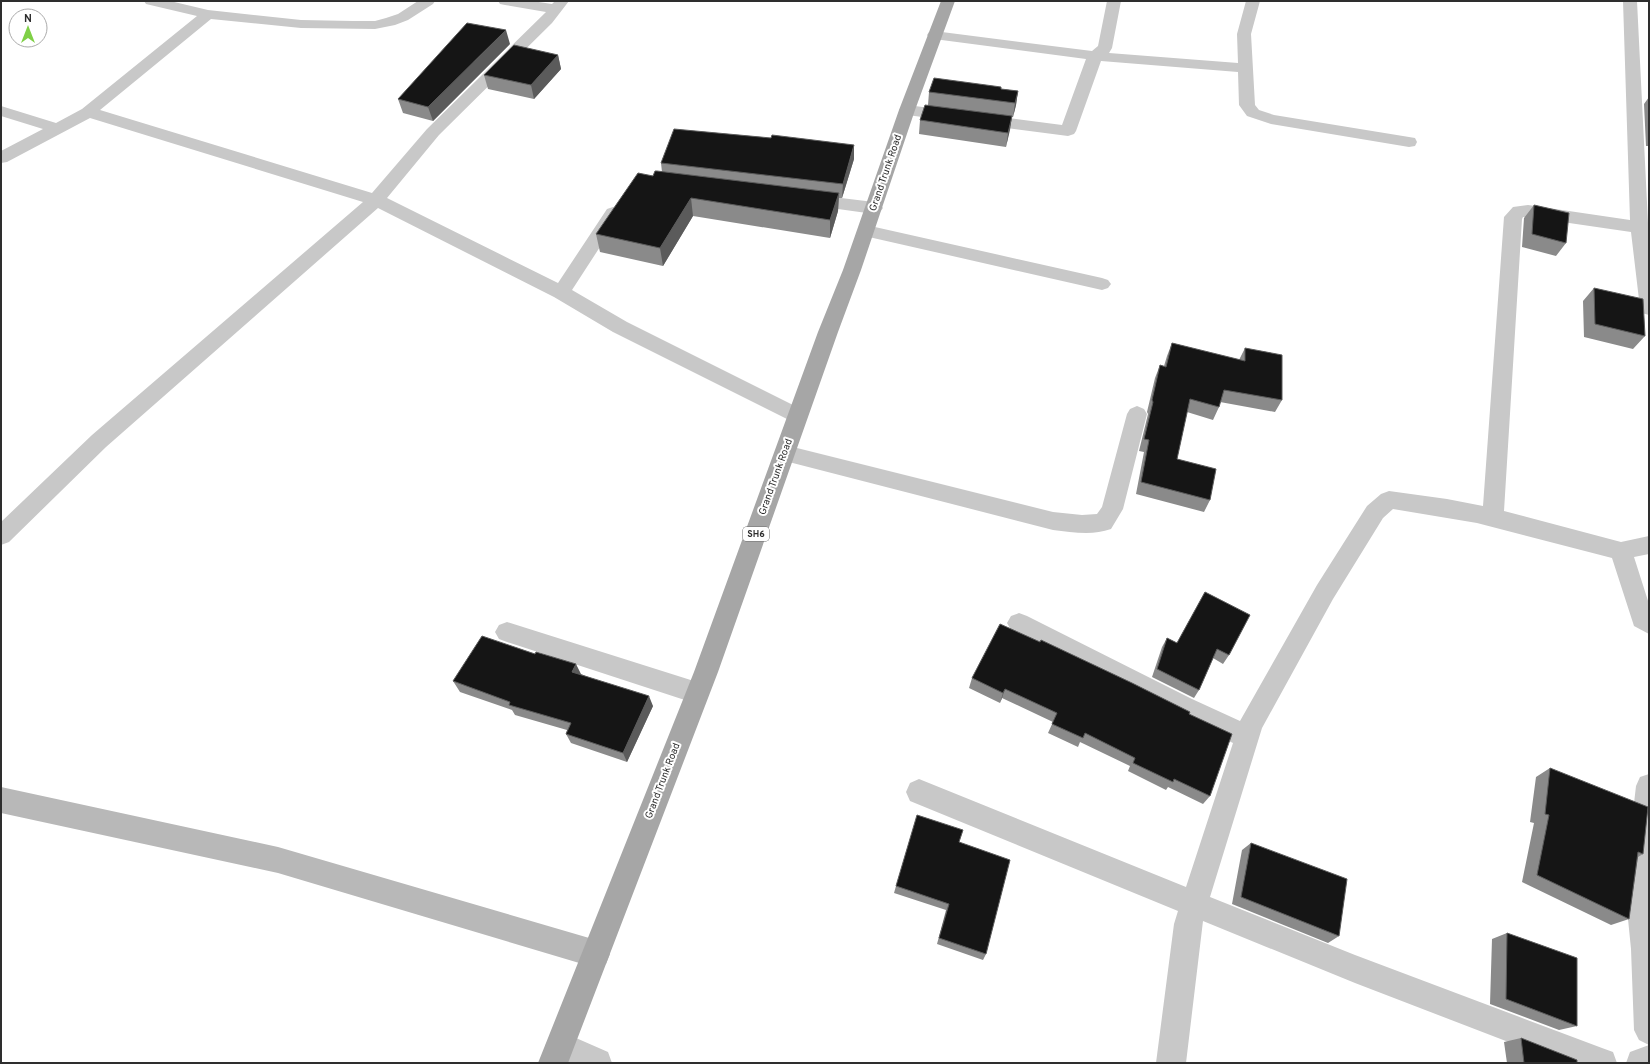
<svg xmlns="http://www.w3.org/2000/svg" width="1650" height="1064" font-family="Overpass,sans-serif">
  <rect width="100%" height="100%" fill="#fff"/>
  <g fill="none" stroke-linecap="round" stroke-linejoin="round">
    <!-- street -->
    <path fill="#c8c8c8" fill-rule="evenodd" d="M144,1H170L208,10L301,20L353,21H375L386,18L398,14L418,1H435L433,4L408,20L395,25L375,29L301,28L211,19L100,110L372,193L427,129L546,12L505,5L500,4L498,1H532L552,4L555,1H569L552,23L439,135L387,198L558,283L607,209L613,207L619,209L622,213L572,290L627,322L805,411L808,416L805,421L798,424L791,421L613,332L554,297L378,208L106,447L9,542L1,545V522L92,435L363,202L90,118L7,162L1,163V151L43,129L1,116V106L56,123L82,109L197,16L146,4Z
      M1107,1H1121L1112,48L1109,53L1238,63L1237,34L1246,1H1260L1251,34L1255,105L1259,110L1274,115L1409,137L1415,138L1417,142L1415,146L1409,147L1271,124L1247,116L1239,105L1238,72L1101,61L1076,131L1074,134L1068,136L907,115L901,113L899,110L901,107L907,105L1062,125L1086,59L934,39L929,38L927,35L929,32L934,31L1092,51L1098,46Z
      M1623,1H1637L1648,223H1649V315L1642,313L1640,308L1631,232L1528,217H1523L1522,219L1504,511L1621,542L1649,536V554L1634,557L1649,604V634L1634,626L1612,558L1477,523L1393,509L1383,518L1333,599L1262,728L1210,897L1355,955L1602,1048L1613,1052L1617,1063H1563L1355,983L1203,921L1186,1063H1156L1174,924L1178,911L910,801L906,792L910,783L919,779L1186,887L1233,743L1174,715L1011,630L1007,623L1011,616L1019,613L1027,616L1192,699L1240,721L1317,585L1367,506L1381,494L1389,491L1447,499L1483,506L1504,217L1513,207L1528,205L1630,220Z
      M808,194L874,202L880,204L883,208L880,212L874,214L802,204L799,200L802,196Z
      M866,225L1102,278L1108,280L1111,284L1108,288L1102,290L860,235L857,231L860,227Z
      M1137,406L1144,409L1147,414L1123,509L1111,529C1092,536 1072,532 1053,530L785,461L778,459L775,453L778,447L785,445L1053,512L1082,515L1097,514L1102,507L1127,414L1130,409Z
      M507,622L697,682L706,685L709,693L706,701L697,704L507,642L499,639L495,632L499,625Z
      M1649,774V1045L1639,1040L1634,1030L1631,949L1625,889L1628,855L1636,786L1640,777Z
      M560,1031L608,1052L612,1063H564L550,1056L545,1046L550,1036Z
      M1649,1045V1063H1626L1630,1052Z"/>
    <!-- secondary -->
    <path fill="#b8b8b8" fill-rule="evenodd" d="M1,787L278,847L596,940L606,944L610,954L606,964L596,968L278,873L1,813Z"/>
    <!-- primary -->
    <path fill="#a6a6a6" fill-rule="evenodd" d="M941,1H955L915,110L861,270L838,332L718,672L568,1063H538L694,672L818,332L843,270L899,110Z"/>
  </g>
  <!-- wall -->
  <path fill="#8a8a8a" d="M510,44L433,121L403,113L398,99Z
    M558,55L561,69L534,99L488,89L484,75Z
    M1001,89L1018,91L1016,105L1013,117H1012L1006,147L919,134L920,120L928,105L929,92Z
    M1649,97V146H1646L1644,104Z
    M854,159L842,198H839L838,211L830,238L693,216L663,266L600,252L596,234L653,176L662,172L661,163Z
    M1534,205L1566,243L1556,256L1522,247L1524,218Z
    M1594,288L1645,336L1633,349L1584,337L1583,301Z
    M1172,343L1239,360L1245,348L1282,400L1275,412L1220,402L1219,407L1213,420L1187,412L1177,459L1210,500L1204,512L1136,494L1144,452L1139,451L1148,414L1147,412L1155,378L1160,365L1164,366L1167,356Z
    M1205,592L1229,655L1223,664L1213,658L1199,690L1194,698L1152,677L1162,647L1167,638L1177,643Z
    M581,674L653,706L627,762L571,743L566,734L567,730L515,715L512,710L460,692L453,681Z
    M972,678L1189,714L1210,796L1203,804L1168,787L1166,790L1128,771L1130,766L1080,742L1078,747L1048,733L1053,722L1002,698L1000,703L969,688Z
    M1550,768L1643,854L1638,857L1629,919L1611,925L1522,882L1534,823L1530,822L1536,777Z
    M959,842L986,954L983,960L937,944L946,910L894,893L896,886Z
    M1251,843L1339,936L1328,943L1232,904L1242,850Z
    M1507,933L1577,1026L1559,1030L1490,1004L1492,939Z
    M1521,1038L1577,1063H1507L1504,1042Z"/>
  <!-- shaded-wall -->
  <path fill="#5b5b5b" d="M506,30L510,44L433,121L428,107Z
    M558,55L561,69L534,99L531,85Z
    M1018,91L1016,105L1013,117L1015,103Z
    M1012,116L1010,130L1006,147L1008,133Z
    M854,145V159L842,198L843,184Z
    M839,193L838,211L830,238V220Z
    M691,198L693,216L663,266L660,248Z
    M576,664L581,674L577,682L572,672Z
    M1005,689L1002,698L1000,703L1003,693Z
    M649,696L653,706L627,762L623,753Z"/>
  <!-- building -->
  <path fill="#151515" stroke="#5b5b5b" d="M467,23L506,30L428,107L398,99Z
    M514,45L558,55L531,85L484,75Z
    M934,78L1001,87V89L1018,91L1015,103L929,92Z
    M925,105L1012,116L1008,133L920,120Z
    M674,129L771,138L772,135L854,145L843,184L661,163Z
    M655,171H657L839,193L830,220L691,198L660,248L596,234L638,173L653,176Z
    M1534,205L1569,213L1566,243L1532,234Z
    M1594,288L1643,299L1645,336L1595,324Z
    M1172,343L1245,361V348L1282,355V400L1224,390L1219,407L1190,399L1177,459L1216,469L1210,500L1141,482L1149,440L1144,439L1153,402L1152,400L1160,365L1166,367Z
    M1205,592L1250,615L1229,655L1217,649L1199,690L1157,669L1167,638L1177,643Z
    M1000,624L1040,642L1041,640L1132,683L1190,712L1189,714L1232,734L1210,796L1174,779L1173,782L1133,763L1135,758L1085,733L1083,738L1052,724L1057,713L1005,689L1003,693L972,678Z
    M482,636L535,654L536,652L576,664L572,672L649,696L623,753L566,734L571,723L509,705L510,702L453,681Z
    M1550,768L1648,807L1643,854L1638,852L1629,919L1537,875L1549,815L1545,814Z
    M917,815L963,830L959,842L1010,860L986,954L939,938L949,904L896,886Z
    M1251,843L1347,879L1339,936L1241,897Z
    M1507,933L1577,958V1026L1506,999Z
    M1521,1038L1577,1060V1063H1524Z"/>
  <g text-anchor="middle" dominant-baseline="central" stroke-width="4" stroke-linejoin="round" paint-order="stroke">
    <!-- shield labels -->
    <rect fill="#fff" stroke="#6d6d6d" stroke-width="1" x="743" y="527" width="26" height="14" rx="3"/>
    <g font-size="9" font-weight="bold" fill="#2e2e2e">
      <text x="756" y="534">SH6</text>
    </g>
    <!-- street labels -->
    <g font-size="10" fill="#2e2e2e" stroke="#fff">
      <text transform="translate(886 173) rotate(-71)">Grand Trunk Road</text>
      <text transform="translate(776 477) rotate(-70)">Grand Trunk Road</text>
      <text transform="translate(663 781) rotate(-69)">Grand Trunk Road</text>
    </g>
  </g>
  <!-- border -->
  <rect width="1650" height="1064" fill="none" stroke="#2e2e2e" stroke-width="4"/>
  <!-- north arrow -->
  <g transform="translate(28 28)"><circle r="19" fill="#ffffff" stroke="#ababab"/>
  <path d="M0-3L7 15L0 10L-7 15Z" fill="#7fd046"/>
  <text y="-6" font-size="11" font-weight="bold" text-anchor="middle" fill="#2e2e2e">N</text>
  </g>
</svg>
